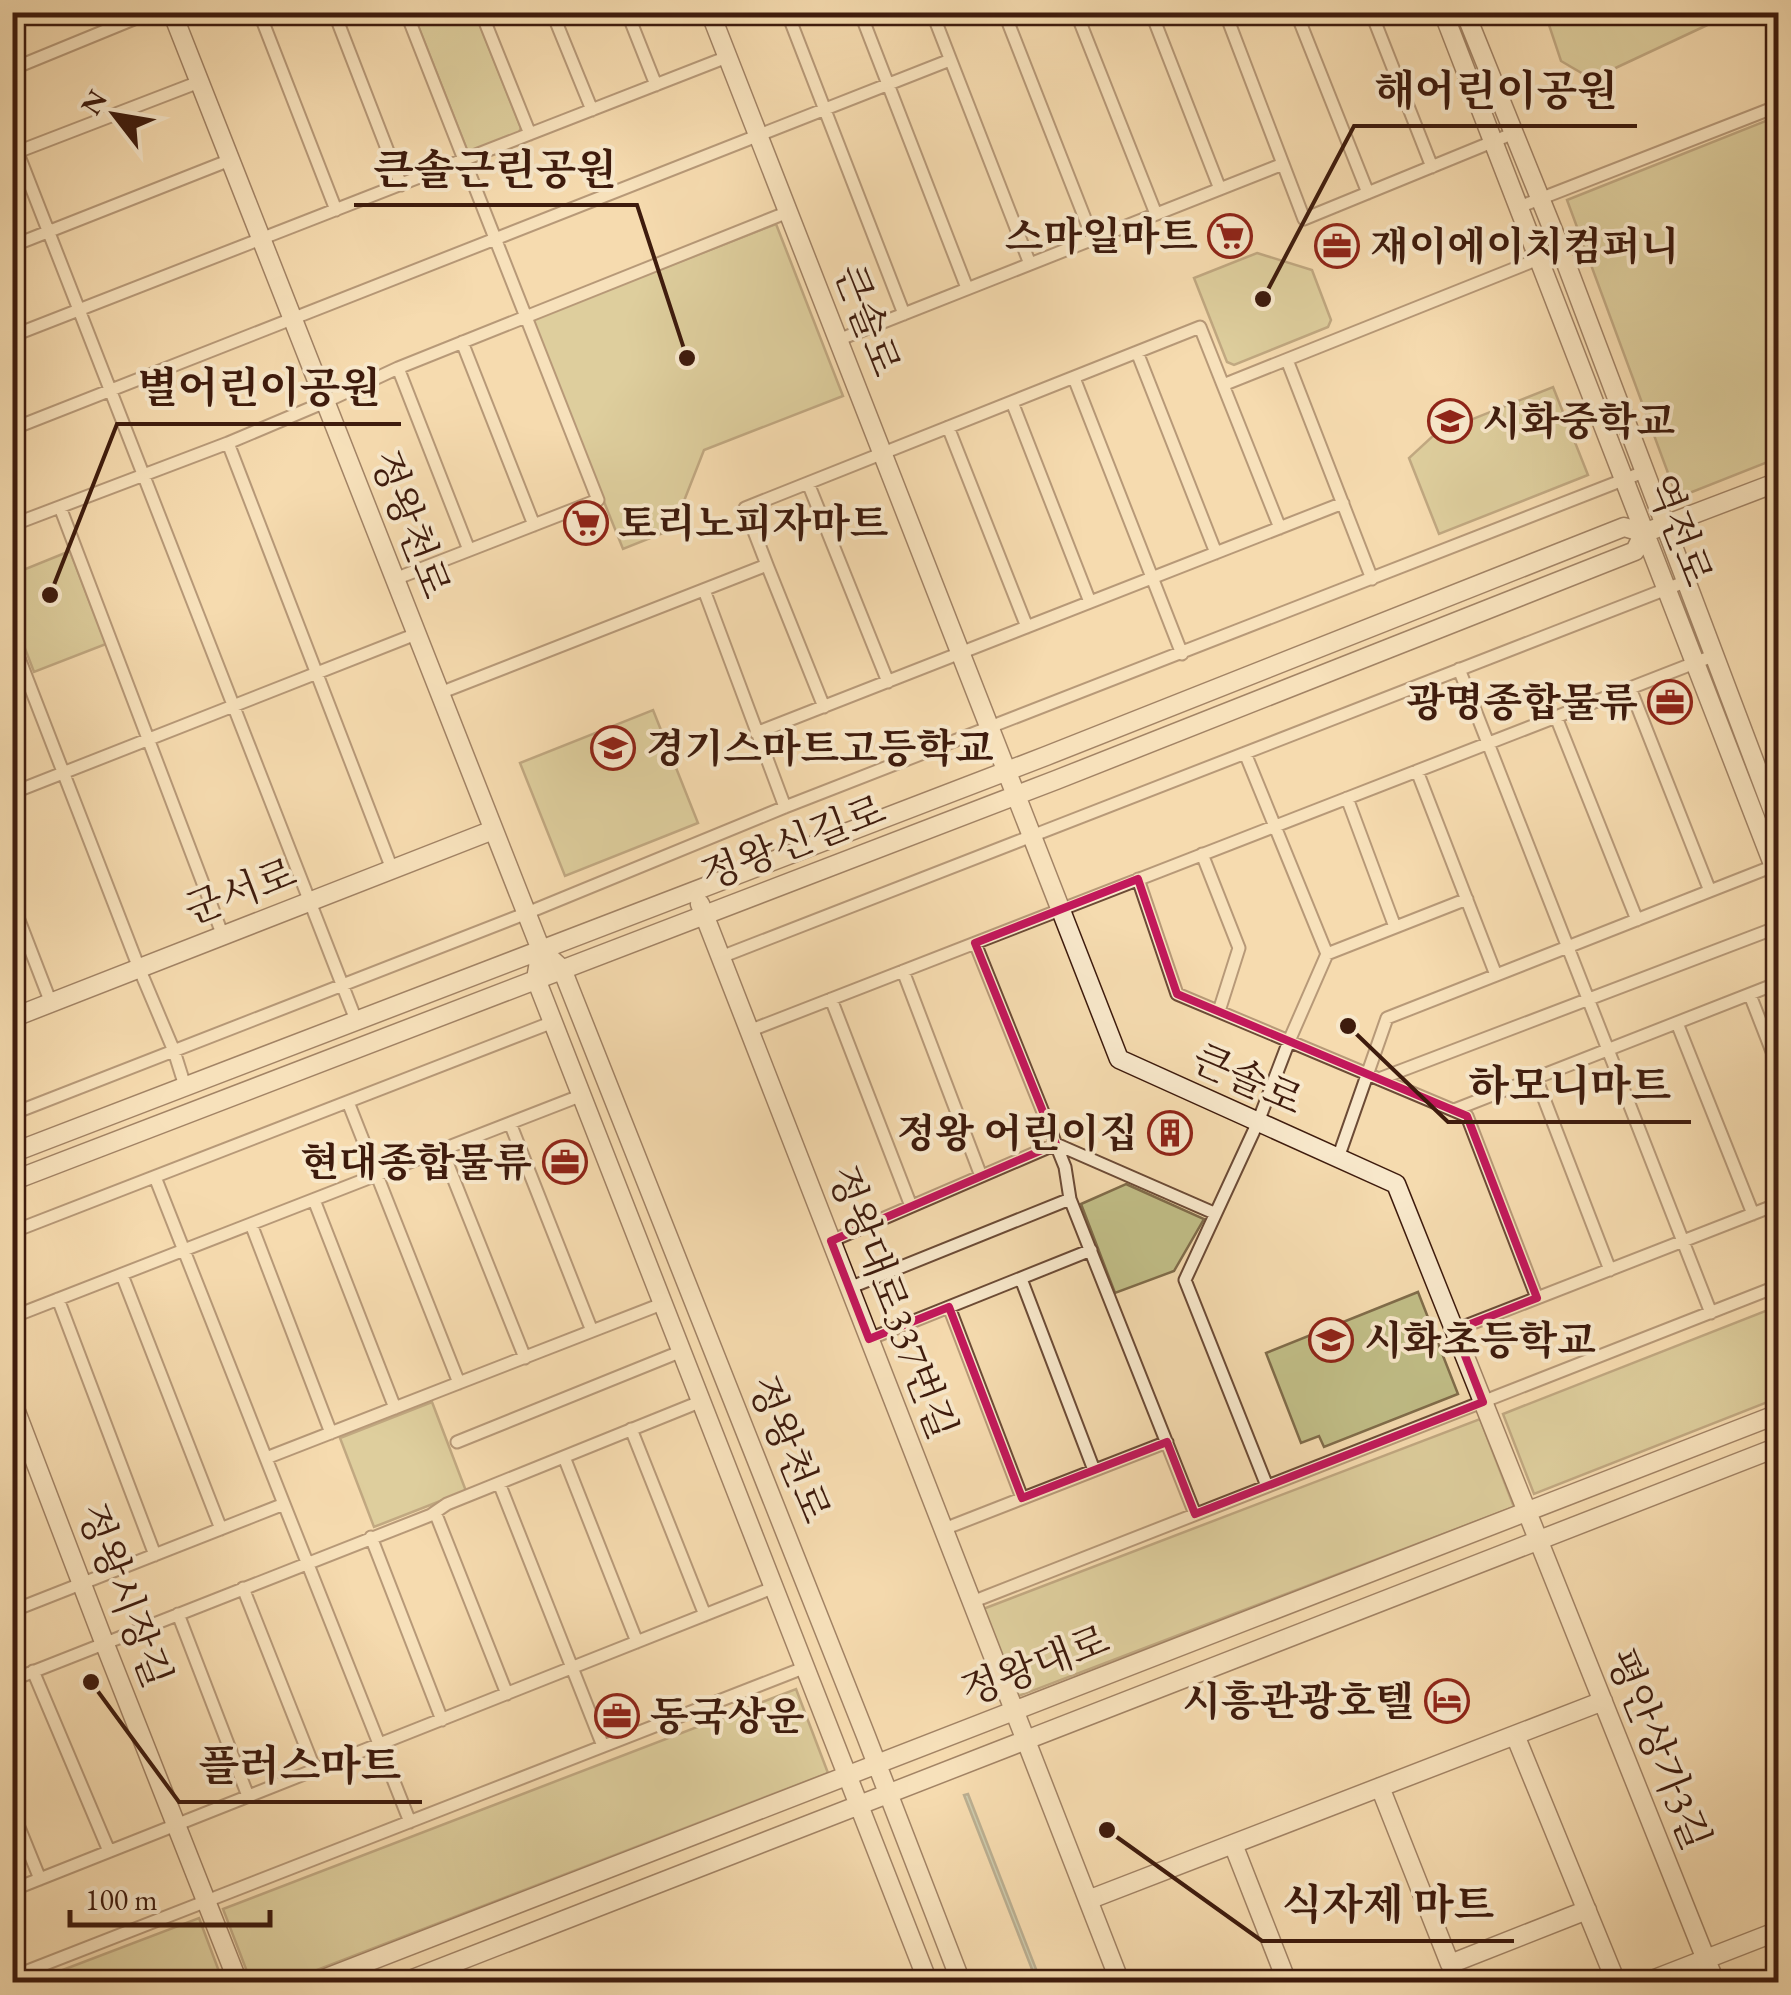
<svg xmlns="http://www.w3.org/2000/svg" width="1791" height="1995" font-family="'EB Garamond','Noto Serif KR',serif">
  <rect width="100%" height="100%" fill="#f5dbaf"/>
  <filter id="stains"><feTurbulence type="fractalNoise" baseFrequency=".002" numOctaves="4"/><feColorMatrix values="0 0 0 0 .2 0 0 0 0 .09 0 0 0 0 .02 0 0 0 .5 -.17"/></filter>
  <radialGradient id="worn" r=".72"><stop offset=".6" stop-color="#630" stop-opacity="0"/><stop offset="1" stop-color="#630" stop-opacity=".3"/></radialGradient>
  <!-- green -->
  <path fill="#c1be87" stroke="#806c4a" stroke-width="2.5" d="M413,13H475L521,128L518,134L473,153L467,150Z
    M1545,13V12L1733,13L1592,79L1561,61Z
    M1778,116V458L1687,494L1675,492L1567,200Z
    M776,224L843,396L704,450L673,529L623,549L531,320Z
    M1257,253L1312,270L1331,320L1328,327L1234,365L1227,362L1194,278Z
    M1553,387L1588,475L1439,534L1409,458L1435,434Z
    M70,551L106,644L34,672L13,617V574Z
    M653,710L698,823L565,876L520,763Z
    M1126,1184L1204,1219L1174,1271L1115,1293L1081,1204Z
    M1418,1292L1458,1394L1324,1447L1319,1436L1301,1443L1266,1353Z
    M1778,1306V1398L1534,1494L1503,1414Z
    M432,1402L466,1491L374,1527L340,1438Z
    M1480,1419L1514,1507L1016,1697L983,1609Z
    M796,1689L828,1773L286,1982H251L223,1909Z
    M199,1918L223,1982H31Z"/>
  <!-- water -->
  <path fill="#9cbbaf" stroke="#767b6e" stroke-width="2.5" d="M968,1794L1041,1982H1037L964,1795Z"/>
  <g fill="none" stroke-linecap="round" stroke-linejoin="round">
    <!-- street casing -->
    <g stroke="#6c4b36" stroke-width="15">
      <path id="street" d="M259,12L336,210
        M334,12L401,185
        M481,12L530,134
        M552,12L592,110
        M627,12L656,85
        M787,12L904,314
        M860,12L967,288
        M932,12L1030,264
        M1004,12L1093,239
        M1076,12L1156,214
        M1151,12L1220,189
        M1225,12L1283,164
        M1296,12L1368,193
        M1371,12L1432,167
        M12,69L151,12
        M12,138L356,1020
        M12,154L199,82
        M1519,207L1778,106
        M12,246L230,160
        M12,336L727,57
        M838,340L1283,164L1304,219L1514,133
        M462,342L534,525
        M1137,352L1216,553
        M1287,360L1372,579
        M398,368L469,550
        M1074,378L1182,654
        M1223,385L1280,528
        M1012,402L1090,602
        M948,427L1027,627
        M12,429L950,60
        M228,443L392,869
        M808,483L888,682
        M60,507L223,936
        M12,525L228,443L325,402L398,368L788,212
        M767,565L824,707
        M395,579L598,500L406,12
        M704,590L785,807
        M12,640L139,968L174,1051L185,1086
        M1459,669L1711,1313
        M1630,688L1710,891
        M440,693L767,565L745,508L1200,327L1223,385L1561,250
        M1556,717L1637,920
        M756,733L1343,503
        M1245,753L1327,954
        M1417,771L1496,975
        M12,793L416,634
        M1347,798L1395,927
        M1202,854L1239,948L1219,1011
        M1138,879L1177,994L1467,1116L1537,1298
        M12,902L51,1003
        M975,943L1065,1167L1070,1199L1195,1514
        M721,957L1687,581
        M903,971L981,1176
        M1750,995L1778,1067
        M831,999L911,1206
        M1677,1023L1753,1214
        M749,1031L1715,655
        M1536,1078L1610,1270
        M1379,1079L1778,927
        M348,1102L459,1383
        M1454,1110L1778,983
        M12,1114L527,913L785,807L1646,471
        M510,1123L592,1331
        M442,1150L525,1358
        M1338,1158L1387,1018L1776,865
        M314,1200L395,1408
        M251,1224L331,1433
        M12,1232L553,1022
        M831,1241L1056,1144L1214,1213
        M122,1275L221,1529
        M1021,1279L1094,1470
        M849,1288L1070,1199
        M58,1299L155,1555
        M949,1307L1022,1498
        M12,1317L582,1095
        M1455,1330L1778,1204
        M869,1339L1091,1250
        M631,1429L705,1615
        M457,1442L682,1351
        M564,1457L637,1642
        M266,1458L664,1303
        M499,1483L603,1746
        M1267,1486L1185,1280L1258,1122L1289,1041L1327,954L1467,899
        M284,1504L410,1822
        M435,1512L507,1694
        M944,1529L1167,1442
        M371,1537L442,1720
        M243,1588L315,1770
        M972,1602L1778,1286
        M12,1611L284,1504L155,1177
        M178,1614L248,1796
        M33,1671L109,1851
        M12,1680L431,1515L447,1504L702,1401
        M12,1810L40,1879
        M12,1890L775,1587
        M12,1977L806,1667"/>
    </g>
    <!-- secondary casing -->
    <g stroke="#3e1b0d" stroke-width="21">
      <path id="secondary" d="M172,12L541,950L562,969L866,1736L961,1982
        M710,12L1119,1059L1396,1184L1715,1982
        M1443,12L1778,877
        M1465,12L1561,250L1778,824
        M700,904L1120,1982
        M541,950L536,979L928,1982
        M12,1018L493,830
        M12,1153L1046,756L1624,527L1644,533L1778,482
        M12,1181L1056,780L1635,551L1644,533
        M12,1401L104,1642L238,1982
        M1515,1735L1616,1982
        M1380,1787L1450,1964L1587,1910
        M1233,1844L1287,1982
        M1088,1900L1603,1701
        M316,1982L1778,1414
        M405,1982L1778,1447
        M1647,1982L1778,1931"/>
    </g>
    <!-- street -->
    <use href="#street" stroke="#f8e8cb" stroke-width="11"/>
    <!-- secondary -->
    <use href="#secondary" stroke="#f8e8cb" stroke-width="18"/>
  </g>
  <!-- marked area -->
  <path d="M0 0H1791V1995H0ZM1138,879L1177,994L1467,1116L1537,1298L1455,1330L1483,1402L1195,1514L1167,1442L1022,1498L949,1307L869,1339L831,1241L1056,1144L975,943Z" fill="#f5dbaf" fill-opacity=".55" fill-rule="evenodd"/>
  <path fill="none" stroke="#c2185b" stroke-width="8" stroke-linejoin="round" d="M1138,879L1177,994L1467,1116L1537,1298L1455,1330L1483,1402L1195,1514L1167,1442L1022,1498L949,1307L869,1339L831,1241L1056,1144L975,943Z"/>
  <!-- icons -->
  <defs>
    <g id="supermarket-ring" transform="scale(2.25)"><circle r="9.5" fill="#f8e8cb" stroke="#8f2418" stroke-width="1.5"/><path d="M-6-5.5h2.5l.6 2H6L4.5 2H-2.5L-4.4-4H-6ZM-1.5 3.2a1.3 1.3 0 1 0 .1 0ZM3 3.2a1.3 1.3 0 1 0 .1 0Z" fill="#8f2418"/></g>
    <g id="office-ring" transform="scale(2.25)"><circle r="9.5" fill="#f8e8cb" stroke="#8f2418" stroke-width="1.5"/><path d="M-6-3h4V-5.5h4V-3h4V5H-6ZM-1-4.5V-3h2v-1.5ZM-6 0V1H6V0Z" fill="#8f2418"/></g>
    <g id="school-ring" transform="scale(2.25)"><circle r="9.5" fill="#f8e8cb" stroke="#8f2418" stroke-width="1.5"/><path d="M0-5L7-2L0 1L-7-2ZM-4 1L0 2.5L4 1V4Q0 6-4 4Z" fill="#8f2418"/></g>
    <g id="building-ring" transform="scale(2.25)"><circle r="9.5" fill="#f8e8cb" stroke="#8f2418" stroke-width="1.5"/><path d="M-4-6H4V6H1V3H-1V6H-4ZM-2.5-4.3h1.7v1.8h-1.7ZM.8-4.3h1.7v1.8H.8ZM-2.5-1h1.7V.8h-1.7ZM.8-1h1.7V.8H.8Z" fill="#8f2418"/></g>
    <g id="hotel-ring" transform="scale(2.25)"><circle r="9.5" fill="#f8e8cb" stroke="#8f2418" stroke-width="1.5"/><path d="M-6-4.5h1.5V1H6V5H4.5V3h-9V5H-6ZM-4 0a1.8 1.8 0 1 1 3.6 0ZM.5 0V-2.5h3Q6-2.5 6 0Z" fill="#8f2418"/></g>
  </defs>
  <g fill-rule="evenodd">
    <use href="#supermarket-ring" x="1230" y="236"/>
    <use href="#office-ring" x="1337" y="246"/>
    <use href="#school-ring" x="1450" y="421"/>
    <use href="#supermarket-ring" x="586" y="523"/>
    <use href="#office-ring" x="1670" y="702"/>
    <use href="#school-ring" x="613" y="748"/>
    <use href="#building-ring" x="1170" y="1133"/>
    <use href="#office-ring" x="565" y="1162"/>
    <use href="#school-ring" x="1331" y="1340"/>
    <use href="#hotel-ring" x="1447" y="1701"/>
    <use href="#office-ring" x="617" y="1716"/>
  </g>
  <g text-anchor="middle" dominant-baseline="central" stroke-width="8" stroke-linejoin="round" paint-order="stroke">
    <!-- poi labels -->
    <g font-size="40" font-weight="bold" fill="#3e1b0d" stroke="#f8e8cb" text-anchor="start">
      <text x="1198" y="236" text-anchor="end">스마일마트</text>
      <text x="1370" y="246">재이에이치컴퍼니</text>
      <text x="1482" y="421">시화중학교</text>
      <text x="618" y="523">토리노피자마트</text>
      <text x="1638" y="702" text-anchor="end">광명종합물류</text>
      <text x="646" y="748">경기스마트고등학교</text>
      <text x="1138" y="1133" text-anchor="end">정왕 어린이집</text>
      <text x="532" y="1162" text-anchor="end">현대종합물류</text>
      <text x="1364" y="1340">시화초등학교</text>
      <text x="1414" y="1701" text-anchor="end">시흥관광호텔</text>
      <text x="650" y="1716">동국상운</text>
    </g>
    <!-- street labels -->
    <g font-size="40" fill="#3e1b0d" stroke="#f8e8cb">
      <text transform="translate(868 320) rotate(69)">큰솔로</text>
      <text transform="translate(411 524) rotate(69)">정왕천로</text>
      <text transform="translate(1680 530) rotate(69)">역전로</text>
      <text transform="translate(793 842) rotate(-21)">정왕신길로</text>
      <text transform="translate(240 891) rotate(-21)">군서로</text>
      <text transform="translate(1248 1079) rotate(24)">큰솔로</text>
      <text transform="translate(893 1302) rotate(69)">정왕대로337번길</text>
      <text transform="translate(790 1449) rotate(68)">정왕천로</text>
      <text transform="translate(125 1595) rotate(69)">정왕시장길</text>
      <text transform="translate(1035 1665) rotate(-21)">정왕대로</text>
      <text transform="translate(1659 1749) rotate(68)">평안상가3길</text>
    </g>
  </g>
  <!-- callouts -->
  <path fill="none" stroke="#3e1b0d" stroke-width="4" d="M1263 299L1354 126H1637M687 358L637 205H354M50 595L117 424H401M1348 1026L1448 1122H1691M91 1682L179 1802H422M1107 1830L1262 1941H1514"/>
  <g fill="#3e1b0d" stroke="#f8e8cb" stroke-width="4">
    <circle cx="1263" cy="299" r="10"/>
    <circle cx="687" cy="358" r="10"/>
    <circle cx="50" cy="595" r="10"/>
    <circle cx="1348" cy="1026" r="10"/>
    <circle cx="91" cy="1682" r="10"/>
    <circle cx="1107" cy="1830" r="10"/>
  </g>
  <g font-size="42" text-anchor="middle" font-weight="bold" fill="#3e1b0d" stroke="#f8e8cb" stroke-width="8" stroke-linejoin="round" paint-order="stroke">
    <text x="1496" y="105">해어린이공원</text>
    <text x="495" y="184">큰솔근린공원</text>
    <text x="259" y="402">별어린이공원</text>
    <text x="1570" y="1100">하모니마트</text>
    <text x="300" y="1780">플러스마트</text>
    <text x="1388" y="1919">식자제 마트</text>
  </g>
  <!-- margin -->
  <rect width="1791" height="1995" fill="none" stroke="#f5dbaf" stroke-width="50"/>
  <rect x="15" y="15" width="1761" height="1965" fill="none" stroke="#3e1b0d" stroke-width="5"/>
  <rect x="25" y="25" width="1741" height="1945" fill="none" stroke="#3e1b0d" stroke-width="2.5"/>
  <!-- north arrow -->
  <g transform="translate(115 115) rotate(301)" stroke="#f8e8cb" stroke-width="8" paint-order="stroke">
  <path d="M0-8L18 38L0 25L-18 38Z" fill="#3e1b0d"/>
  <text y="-15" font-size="28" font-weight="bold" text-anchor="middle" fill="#3e1b0d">N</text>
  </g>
  <!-- scale -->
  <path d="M70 1910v15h200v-15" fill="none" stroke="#3e1b0d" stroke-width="5"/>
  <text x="85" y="1910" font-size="30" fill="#3e1b0d" stroke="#f8e8cb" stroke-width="8" paint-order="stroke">100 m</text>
  <rect width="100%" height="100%" filter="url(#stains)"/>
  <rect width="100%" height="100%" fill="url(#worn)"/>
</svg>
